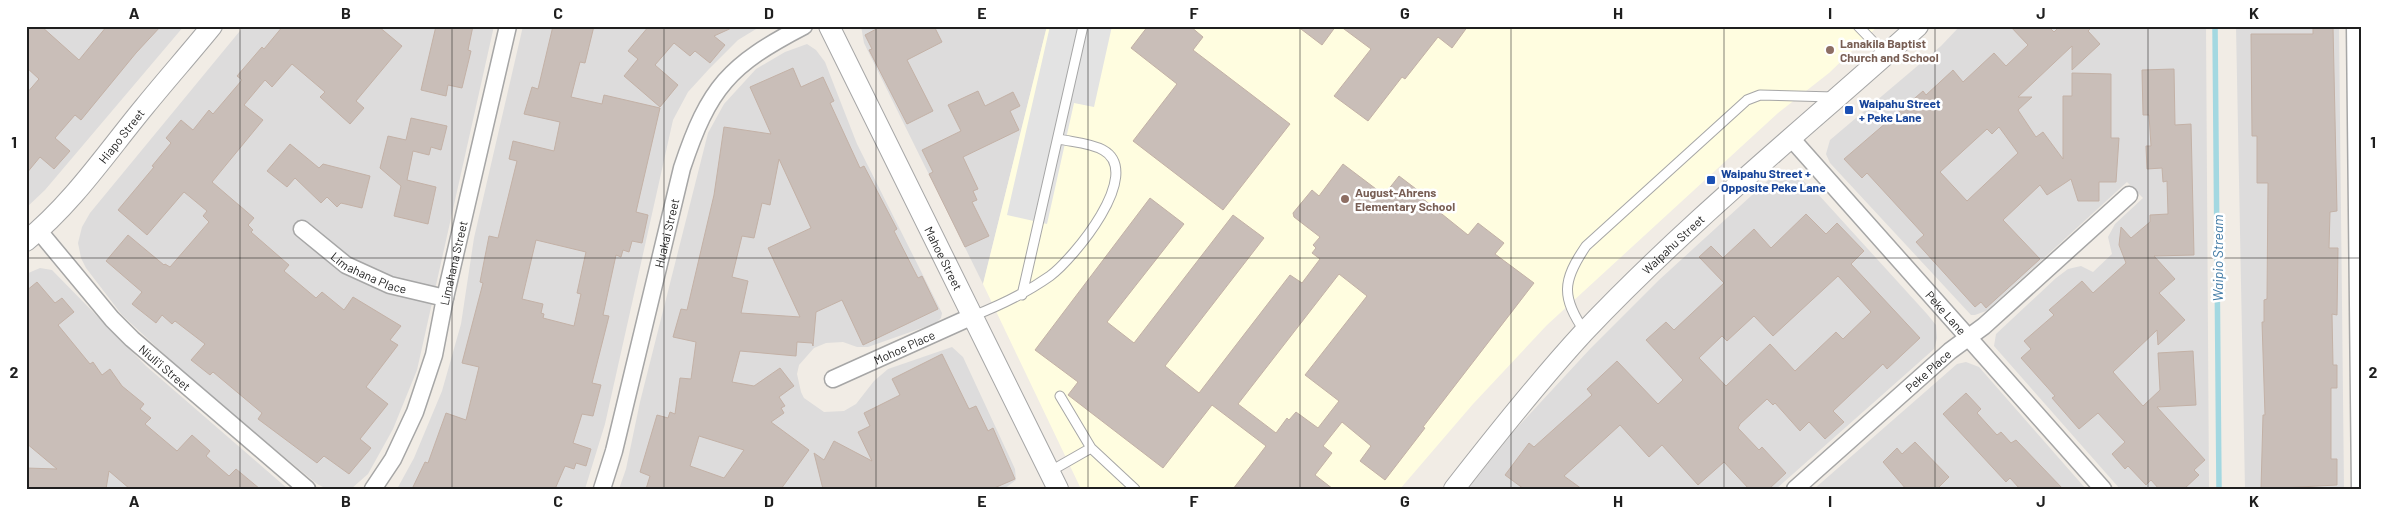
<svg xmlns="http://www.w3.org/2000/svg" width="2387" height="515" font-family="Barlow,sans-serif">
  <rect width="100%" height="100%" fill="#f1ece5"/>
  <!-- residential -->
  <path fill="#dddcdc" d="M26,26H184L45,190L26,208Z
    M244,26H494L417,370L393,429L368,474L351,489H327L317,484L193,381L122,315L86,268L81,258L78,243L82,227L90,213Z
    M523,26H761L738,40L709,69L688,92L673,120L605,424L585,489H397L414,458L442,391L461,324L474,238Z
    M861,26H1047L983,284L864,43Z
    M1960,26H2206L2209,489H2120L1994,346L1996,334L2056,278L2068,269L2081,266L2093,272L2112,254L2108,237L2115,224L2143,198L2127,182L1986,311L1975,315H1971L1830,163L1826,154L1830,140L1941,46Z
    M2236,26H2339L2344,489H2245Z
    M807,44L816,50L825,62L857,144L942,313L941,318L936,323L868,347H857L843,342L826,343L814,348L799,365L797,374L801,392L804,398L824,412L844,411L856,404L874,381L888,369L952,347L963,357L1015,469L1016,480L1004,489H619L626,469L640,402L708,133L724,104L756,69L785,52Z
    M1785,171L1796,175L1817,193L1927,314L1936,325L1937,338L1934,349L1776,489H1468L1514,431L1590,349L1659,280L1774,175Z
    M40,268L52,270L146,366L288,489H26V274Z
    M1966,362L1979,367L2086,489H1814L1957,364Z"/>
  <!-- education -->
  <path fill="#fffde0" d="M1047,26H1878L1829,73L1778,113L1547,325L1473,404L1400,489H1081L983,284Z"/>
  <!-- parking -->
  <path fill="#e3e3e3" d="M1050,26H1112L1094,107L1074,103L1047,224L1007,215Z"/>
  <g fill="none" stroke-linecap="round" stroke-linejoin="round">
    <!-- stream -->
    <path stroke="#a3d8e1" stroke-width="5.5" d="M2215,26L2219,489"/>
  </g>
  <!-- building -->
  <path fill="#c9beb8" stroke="#c3b1a6" fill-rule="evenodd" d="M26,26H41L79,60L107,26H161L136,53L81,120L75,115L55,138L70,151L54,169L40,157L26,174V94L39,79L26,67Z
    M283,26H378L402,46L356,101L364,108L350,124L320,97L325,92L292,64L272,87L265,80L244,105L263,120L212,182L254,218L248,225L253,230L251,232L289,265L284,271L316,298L322,292L344,310L353,297L401,326L390,340L398,345L366,387L388,404L360,439L371,448L349,474L324,456L317,463L258,419L262,413L213,372L210,375L191,360L205,344L175,321L172,324L162,315L156,323L132,304L142,292L106,261L128,235L164,265L165,264L170,267L209,222L203,216L207,211L184,192L147,235L118,210L154,167L152,166L171,143L166,138L181,120L193,130L209,110L213,114L242,80L237,76L262,47L264,49Z
    M436,26H473L468,50L471,51L462,88L448,85L446,96L421,90Z
    M553,26H594L585,63L580,62L571,97L602,104L604,95L660,108L636,212L648,215L642,243L632,241L629,252L623,250L621,257L616,255L603,315L609,316L592,383L601,385L593,416L582,414L573,443L591,449L586,466L576,463L574,469L565,466L555,489H412L425,462L428,463L446,413L466,420L479,367L462,363L483,283L480,282L489,236L498,238L517,161L509,159L513,141L554,151L560,122L524,114L532,87L538,89ZM536,240L586,252L577,293L581,294L574,326L543,318L544,314L541,313L543,304L522,299Z
    M649,26H736L714,36L725,45L710,63L695,51L690,56L674,43L655,65L678,85L660,107L624,76L638,59L628,51Z
    M882,26H934L942,42L907,60L933,111L907,124L869,50L872,49L865,35Z
    M1148,26H1190L1203,37L1193,50L1290,124L1223,210L1133,141L1177,84L1131,48Z
    M1297,26H1336L1322,45Z
    M1340,26H1468L1452,48L1438,37L1405,79L1402,77L1368,121L1334,96L1371,49Z
    M2010,26H2048L2054,32L2060,26H2093L2088,31L2100,44L2072,70V46L2018,97H2032L2018,110L2036,137L2043,132L2063,159V96H2072V73L2111,74V138H2119L2116,182H2099V201H2078L2071,179L2047,195L2040,185L2003,220L2040,259L1986,308L1981,302L1975,307L1916,242L1924,235L1867,173L1862,178L1844,159L1923,91L1926,95L1953,70L1963,82L1994,53L2006,66L2028,45ZM1999,127L2018,153L1967,201L1940,172L1987,129L1992,134Z
    M2313,26H2333L2337,211L2330,212L2329,248H2338L2337,315L2332,314L2333,365H2337V388H2331V459H2337V485L2261,489L2263,415H2265L2262,322H2264V300L2267,299L2268,183H2257V136H2252L2251,34H2313Z
    M793,68L801,87L823,77L834,101L830,103L860,168L864,166L897,229L894,231L918,278L922,276L938,309L863,345L842,300L816,312L813,346L812,343L797,342L796,356L740,351L732,382L754,386L780,368L794,386L779,397L785,406L781,408L784,413L771,422L809,450L781,489H646L650,476L640,472L657,415L668,418L670,412L675,414L680,378L691,379L696,342L673,337L681,309L687,310L714,195L724,127L771,134L750,87ZM779,159L811,228L768,248L800,317L741,313L748,281L732,277L742,236L754,238L762,203L770,205ZM699,436L744,450L724,478L690,466Z
    M2174,69L2175,125L2191,124L2194,255L2154,256L2175,279L2159,293L2185,320L2158,345L2157,330L2113,372L2143,406L2160,390L2158,353L2193,351L2196,405L2157,407L2205,460L2194,470L2199,475L2184,489H2159L2151,480L2146,485L2128,466L2125,469L2112,454L2125,442L2098,413L2079,429L2052,398L2055,396L2021,358L2031,349L2024,341L2054,315L2049,310L2082,281L2093,293L2126,263L2119,245L2121,227L2131,238L2150,222V215L2168,214L2167,181L2163,182L2162,168L2147,169L2146,146H2151L2149,115H2143L2142,70Z
    M978,91L985,106L1013,92L1020,106L1010,111L1019,130L963,157L978,189L973,191L977,200L972,202L989,236L965,247L929,174L933,172L922,150L961,131L948,105Z
    M411,118L447,126L441,150L431,147L429,155L413,151L407,180L436,187L428,224L394,216L401,186L380,168L388,136L406,140Z
    M290,144L319,168L323,164L370,176L362,208L341,203L337,207L327,197L321,203L295,178L287,187L267,171Z
    M1343,164L1384,195L1399,176L1424,195L1422,198L1468,235L1478,223L1504,243L1495,254L1534,283L1423,427L1425,428L1385,480L1360,461L1371,446L1342,422L1323,446L1332,453L1315,475L1333,489H1233L1266,446L1212,405L1163,468L1068,395L1078,382L1035,350L1150,198L1184,224L1107,322L1134,343L1233,215L1264,238L1165,366L1199,393L1290,275L1302,283L1320,259L1312,253L1316,248L1313,245L1320,237L1294,217L1293,213L1312,190L1319,196ZM1339,274L1367,296L1305,375L1339,401L1318,428L1296,412L1289,420L1287,418L1276,433L1238,404Z
    M1806,214L1826,234L1837,223L1864,251L1851,264L1920,338L1887,369L1883,364L1833,411L1844,422L1825,439L1809,422L1800,431L1775,403L1773,405L1767,399L1740,424L1738,428L1759,450L1762,447L1786,473L1769,489H1749L1724,462L1698,485L1662,445L1649,457L1620,425L1564,476L1582,489H1524L1505,475L1529,443L1534,447L1592,395L1587,389L1617,361L1658,404L1683,380L1646,340L1666,322L1674,330L1724,283L1699,257L1711,246L1723,258L1754,229L1771,248ZM1838,276L1871,312L1843,339L1836,332L1795,371L1770,344L1726,386L1699,358L1722,336L1727,341L1754,316L1773,336Z
    M37,282L55,303L62,298L74,312L58,325L90,364L93,362L102,375L110,369L122,386L144,404L140,409L151,418L145,424L177,451L192,435L210,451L206,456L229,476L236,469L260,489H130L109,471L106,489H26V468L57,469L26,443V291Z
    M942,354L969,409L976,406L988,431L993,428L1015,479L992,489H823L814,453L824,460L834,441L872,461L858,432L870,426L864,413L900,395L892,379Z
    M1966,393L1981,409L1977,413L1997,435L2001,432L2011,443L2016,440L2063,489H2020L2010,478L2006,482L1943,414Z
    M1915,442L1949,477L1937,489H1906L1883,462L1897,448L1902,454Z"/>
  <g fill="none" stroke-linecap="round" stroke-linejoin="round">
    <!-- service casing -->
    <g stroke="#a6a6a6" stroke-width="11">
      <path id="service" d="M1858,26L1886,55
        M1022,295L1083,26
        M973,316C1001,305 1026,293 1050,276C1073,259 1145,173 1103,150C1091,143 1072,142 1059,139
        M1585,332C1561,297 1562,281 1586,246L1747,100L1760,95L1834,97
        M1060,396L1091,448
        M1049,472L1091,448L1135,489"/>
    </g>
    <!-- minor casing -->
    <g stroke="#a6a6a6" stroke-width="19">
      <g id="minor">
        <path d="M2355,26L2360,489"/>
        <path id="s1" d="M1790,137L2103,489"/>
        <path id="s2" d="M302,229L346,265L390,285L445,298"/>
        <path id="s3" d="M39,231L112,319L132,339L307,489"/>
        <path id="s4" d="M833,379L973,316"/>
        <path id="s5" d="M373,489L393,459L415,412L434,355L445,298L508,26"/>
        <path id="s6" d="M602,489L614,451L682,168C709,87 729,65 804,26"/>
        <path id="s7" d="M1795,489L1950,351L1984,326L2129,195"/>
      </g>
    </g>
    <!-- tertiary casing -->
    <g stroke="#a6a6a6" stroke-width="22">
      <g id="tertiary">
        <path id="s8" d="M829,26L1058,489"/>
        <path id="s9" d="M26,241C73,203 107,152 145,106C167,79 190,53 212,26"/>
        <path id="s10" d="M1454,489C1496,435 1538,382 1584,332C1688,222 1806,127 1918,26"/>
      </g>
    </g>
    <!-- service -->
    <use href="#service" stroke="#fff" stroke-width="9"/>
    <!-- minor -->
    <use href="#minor" stroke="#fff" stroke-width="16"/>
    <!-- tertiary -->
    <use href="#tertiary" stroke="#fff" stroke-width="20"/>
  </g>
  <!-- grid -->
  <path fill="none" stroke="#1f1f1f" stroke-width="1" stroke-opacity="0.55" d="M240,26V489M452,26V489M664,26V489M876,26V489M1088,26V489M1300,26V489M1511,26V489M1724,26V489M1935,26V489M2148,26V489M26,258H2361"/>
  <!-- markers -->
  <g fill="#8d6e63" stroke="#fff" stroke-width="2">
    <circle cx="1830" cy="50" r="5"/>
    <circle cx="1345" cy="199" r="5"/>
  </g>
  <g fill="#1a4fb4" stroke="#fff" stroke-width="2">
    <rect x="1844" y="105" width="10" height="10" rx="2.5"/>
    <rect x="1706" y="175" width="10" height="10" rx="2.5"/>
  </g>
  <g text-anchor="middle" dominant-baseline="central" stroke-width="5" stroke-linejoin="round" paint-order="stroke">
    <!-- education labels -->
    <g font-size="12" font-weight="bold" fill="#785e54" stroke="#fff" text-anchor="start">
      <text x="1840" y="43">Lanakila Baptist<tspan x="1840" dy="14">Church and School</tspan></text>
      <text x="1355" y="192">August-Ahrens<tspan x="1355" dy="14">Elementary School</tspan></text>
    </g>
    <!-- transit labels -->
    <g font-size="12" font-weight="bold" fill="#164399" stroke="#fff" text-anchor="start">
      <text x="1859" y="103">Waipahu Street<tspan x="1859" dy="14">+ Peke Lane</tspan></text>
      <text x="1721" y="173">Waipahu Street +<tspan x="1721" dy="14">Opposite Peke Lane</tspan></text>
    </g>
    <!-- street labels -->
    <g font-size="12" fill="#1f1f1f" stroke="#fff">
      <text stroke="none"><textPath href="#s9" startOffset="142">Hiapo Street</textPath></text>
      <text stroke="none"><textPath href="#s6" startOffset="264">Huakai Street</textPath></text>
      <text stroke="none"><textPath href="#s10" startOffset="329">Waipahu Street</textPath></text>
      <text stroke="none"><textPath href="#s8" startOffset="259">Mahoe Street</textPath></text>
      <text stroke="none"><textPath href="#s5" startOffset="242">Limahana Street</textPath></text>
      <text stroke="none"><textPath href="#s2" startOffset="81">Limahana Place</textPath></text>
      <text stroke="none"><textPath href="#s1" startOffset="235">Peke Lane</textPath></text>
      <text stroke="none"><textPath href="#s4" startOffset="78">Mohoe Place</textPath></text>
      <text stroke="none"><textPath href="#s3" startOffset="186">Niuli'i Street</textPath></text>
      <text stroke="none"><textPath href="#s7" startOffset="178">Peke Place</textPath></text>
    </g>
    <!-- water labels -->
    <g font-size="14" font-style="italic" fill="#407aa5" stroke="#fff">
      <text transform="translate(2217 258) rotate(-90)">Waipio Stream</text>
    </g>
  </g>
  <!-- border -->
  <rect width="2387" height="515" fill="none" stroke="#ffffff" stroke-width="55"/>
  <rect x="28" y="28" width="2332" height="460" fill="none" stroke="#1f1f1f" stroke-width="2"/>
  <g font-size="16" text-anchor="middle" font-weight="bold" fill="#1f1f1f">
    <text x="134" y="19">A</text>
    <text x="346" y="19">B</text>
    <text x="558" y="19">C</text>
    <text x="769" y="19">D</text>
    <text x="982" y="19">E</text>
    <text x="1194" y="19">F</text>
    <text x="1405" y="19">G</text>
    <text x="1618" y="19">H</text>
    <text x="1830" y="19">I</text>
    <text x="2041" y="19">J</text>
    <text x="2254" y="19">K</text>
    <text x="14" y="148">1</text>
    <text x="2373" y="148">1</text>
    <text x="14" y="378">2</text>
    <text x="2373" y="378">2</text>
    <text x="134" y="507">A</text>
    <text x="346" y="507">B</text>
    <text x="558" y="507">C</text>
    <text x="769" y="507">D</text>
    <text x="982" y="507">E</text>
    <text x="1194" y="507">F</text>
    <text x="1405" y="507">G</text>
    <text x="1618" y="507">H</text>
    <text x="1830" y="507">I</text>
    <text x="2041" y="507">J</text>
    <text x="2254" y="507">K</text>
  </g>
</svg>
